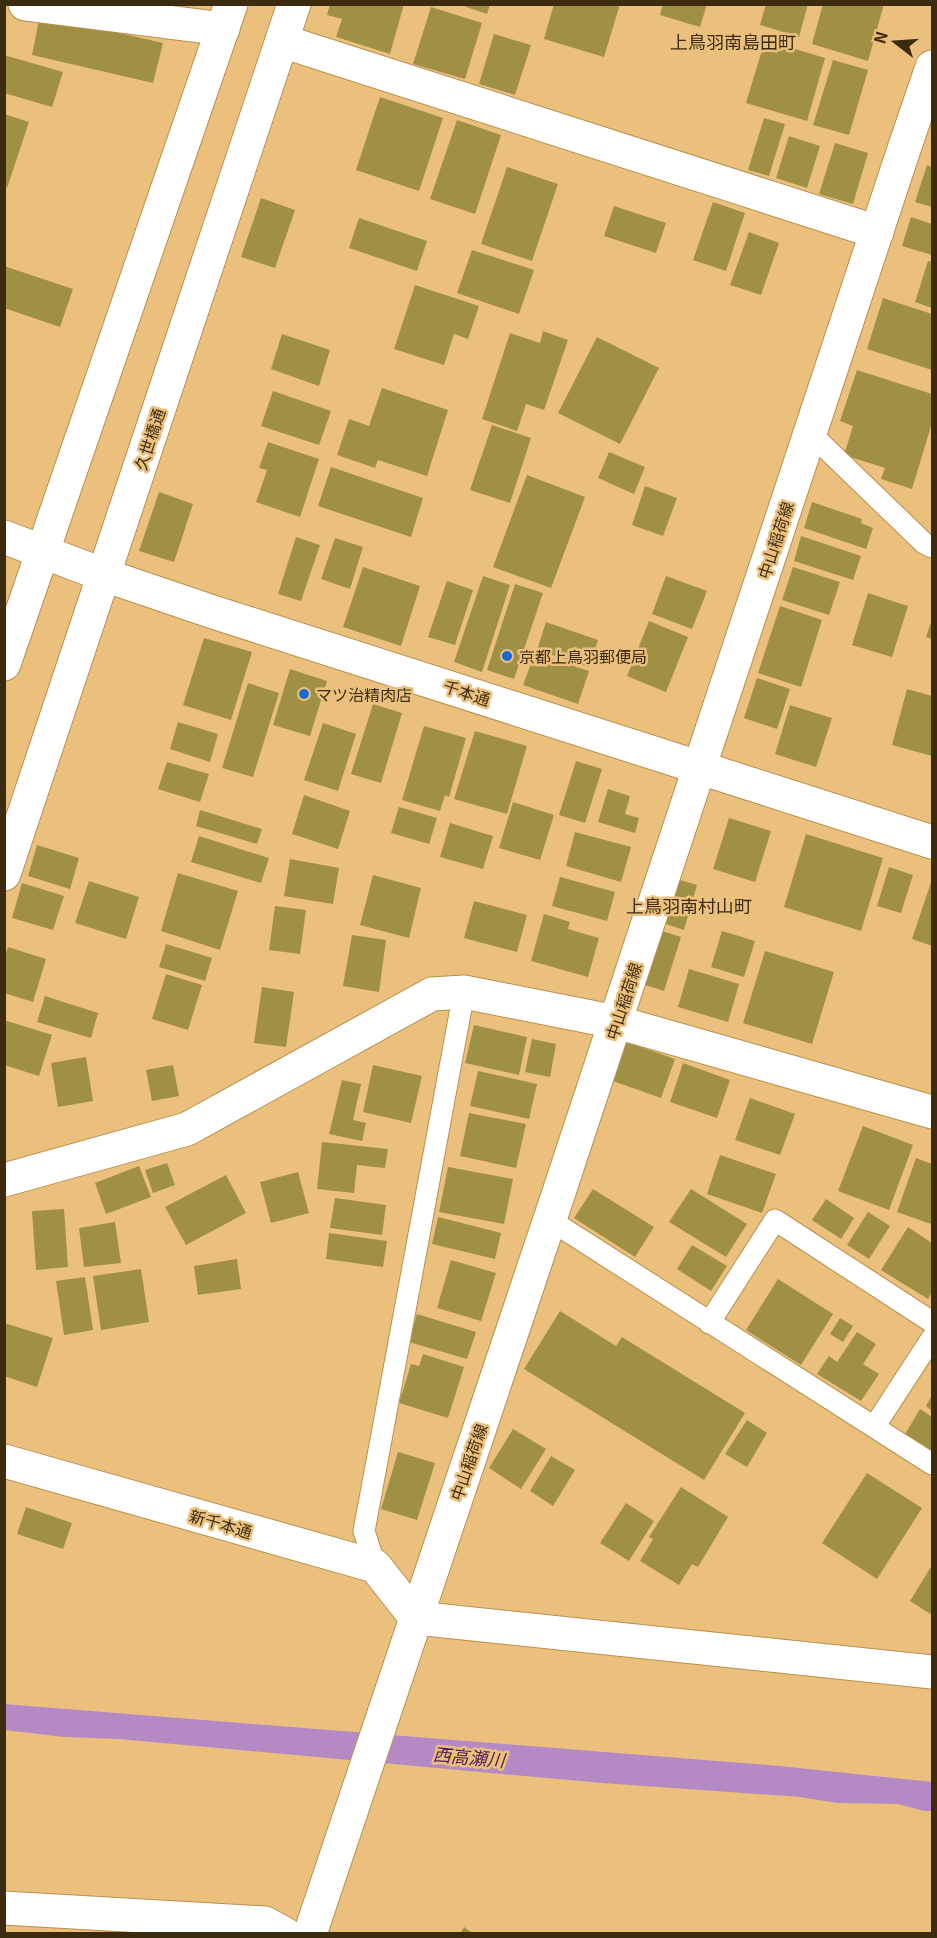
<svg xmlns="http://www.w3.org/2000/svg" width="937" height="1938" font-family="Georgia,'Noto Sans JP',serif">
  <rect width="100%" height="100%" fill="#ebc07d"/>
  <!-- water -->
  <path fill="#b58ac4" d="M4,1704L780,1766L932,1782V1811H924L898,1804L837,1803L800,1797L602,1783L118,1739L64,1737L5,1730Z"/>
  <!-- building -->
  <path fill="#a09044" d="M330,4H404L390,54L336,37L342,19L327,15Z
    M458,4H490L487,14Z
    M554,4H620L604,57L544,39Z
    M663,4H707L700,27L660,15Z
    M766,4H808L799,37L760,25Z
    M823,4H884L868,61L812,44Z
    M431,7L482,23L465,79L413,64Z
    M40,15L163,43L153,83L32,55Z
    M494,34L531,45L515,95L479,84Z
    M765,40L825,58L807,121L746,103Z
    M4,55L63,72L52,107L4,93Z
    M833,60L868,70L849,135L813,125Z
    M380,97L443,118L419,191L356,170Z
    M4,114L29,122L7,188L4,187Z
    M764,118L785,124L769,176L748,170Z
    M457,120L501,135L475,214L430,199Z
    M789,136L820,146L807,188L776,178Z
    M835,143L868,153L853,204L819,194Z
    M927,165L932,167V207L915,202Z
    M507,167L558,184L532,261L481,244Z
    M261,198L295,210L275,268L241,257Z
    M713,202L745,213L726,271L693,260Z
    M614,206L666,223L656,253L604,236Z
    M911,217L932,224V255L902,246Z
    M359,218L427,241L417,271L349,248Z
    M749,232L779,243L761,295L730,285Z
    M472,250L534,270L519,314L457,293Z
    M928,261L932,262V308L915,302Z
    M4,266L73,289L60,327L4,308Z
    M415,285L479,306L468,339L454,334L444,365L394,349Z
    M883,298L932,314V370L867,349Z
    M543,331L568,340L544,410L526,404L517,431L482,419L510,333L540,343Z
    M282,334L330,350L319,386L271,369Z
    M597,337L659,368L620,444L558,413Z
    M857,370L932,394V423L912,489L881,479L885,468L844,455L853,426L840,421Z
    M382,388L448,410L427,476L378,460L375,468L337,455L349,419L369,426Z
    M273,391L331,411L319,445L261,426Z
    M492,425L531,438L510,503L470,490Z
    M268,442L319,459L300,517L256,502L267,470L259,468Z
    M609,452L645,467L634,494L598,478Z
    M331,467L423,498L411,537L318,506Z
    M527,475L585,497L551,588L493,567Z
    M645,486L677,498L663,536L632,525Z
    M159,492L193,504L174,562L139,551Z
    M812,502L862,519L861,523L873,528L866,549L804,528Z
    M801,536L861,556L853,580L794,561Z
    M296,537L320,545L301,601L278,594Z
    M335,538L363,547L350,589L321,579Z
    M363,567L420,586L401,646L343,627Z
    M793,567L840,582L829,615L782,600Z
    M483,576L510,585L482,672L454,662Z
    M666,576L707,591L692,629L652,614Z
    M447,581L473,590L455,645L428,637Z
    M515,584L543,593L514,679L487,670Z
    M868,593L908,606L892,657L852,645Z
    M780,606L822,620L801,687L758,673Z
    M932,619V639L926,637Z
    M649,621L688,637L666,692L627,676Z
    M546,622L598,640L589,667L537,650Z
    M204,638L252,652L231,720L183,705Z
    M535,653L589,671L578,704L523,685Z
    M290,669L327,681L310,736L273,725Z
    M757,678L790,689L777,729L744,718Z
    M248,683L279,693L253,777L222,768Z
    M907,689L932,696V756L892,745Z
    M373,704L402,713L381,783L351,774Z
    M790,705L832,718L816,767L775,754Z
    M178,722L218,734L210,762L170,749Z
    M323,723L356,734L338,791L304,780Z
    M424,726L466,738L449,797L445,795L440,811L402,800Z
    M475,731L527,746L507,814L454,799Z
    M576,761L602,769L585,823L559,815Z
    M167,762L209,774L200,802L158,789Z
    M608,789L630,796L625,814L639,818L635,833L598,822Z
    M304,795L350,811L338,849L292,834Z
    M513,802L554,815L540,860L499,848Z
    M399,807L437,818L429,844L391,833Z
    M200,810L262,829L257,844L196,826Z
    M729,818L771,831L755,882L713,869Z
    M450,823L493,836L483,869L440,857Z
    M575,832L631,847L621,882L566,866Z
    M806,834L883,858L861,931L784,907Z
    M199,836L269,858L261,883L191,862Z
    M37,845L79,858L70,889L28,876Z
    M290,859L339,868L333,904L284,896Z
    M889,867L913,875L901,913L877,906Z
    M178,873L238,891L220,950L161,931Z
    M373,875L421,888L409,938L360,925Z
    M560,877L615,892L607,921L552,906Z
    M932,879V946L912,939Z
    M680,880L697,885L684,930L666,924Z
    M89,881L139,897L126,939L75,923Z
    M22,883L64,896L53,930L12,918Z
    M474,901L527,915L517,952L464,938Z
    M275,906L306,910L300,954L269,950Z
    M544,914L570,922L568,929L599,938L588,977L531,961Z
    M659,930L681,937L664,991L642,984Z
    M722,931L755,941L744,977L711,967Z
    M352,935L386,940L379,992L343,986Z
    M166,944L212,958L205,981L159,967Z
    M8,947L46,959L33,1002L4,993V958Z
    M765,951L834,972L812,1044L743,1023Z
    M689,969L739,984L728,1022L678,1007Z
    M166,974L202,985L188,1030L152,1019Z
    M262,987L294,992L286,1047L254,1043Z
    M45,996L98,1013L91,1038L37,1022Z
    M4,1020L52,1035L39,1076L4,1065Z
    M474,1025L527,1037L519,1075L465,1063Z
    M532,1039L556,1044L550,1077L525,1072Z
    M624,1041L675,1059L661,1098L610,1080Z
    M86,1057L93,1101L58,1107L51,1063Z
    M683,1063L730,1080L717,1118L670,1102Z
    M173,1065L179,1096L152,1101L146,1070Z
    M373,1065L422,1076L411,1123L363,1112Z
    M478,1071L537,1084L529,1119L470,1106Z
    M342,1080L361,1084L353,1120L366,1123L362,1141L329,1134Z
    M750,1098L795,1114L780,1155L735,1140Z
    M469,1113L526,1124L516,1168L460,1156Z
    M863,1126L913,1145L889,1210L838,1191Z
    M322,1142L388,1149L385,1168L357,1165L354,1193L317,1189Z
    M720,1155L776,1174L762,1213L707,1194Z
    M916,1158L932,1164V1220L931,1224L897,1212Z
    M167,1163L175,1185L153,1193L145,1170Z
    M139,1166L151,1197L106,1214L95,1183Z
    M448,1167L513,1179L504,1224L439,1212Z
    M298,1172L309,1213L271,1223L260,1182Z
    M226,1175L246,1213L186,1245L165,1207Z
    M593,1189L654,1227L635,1257L574,1218Z
    M691,1189L747,1224L726,1257L669,1222Z
    M335,1198L386,1205L382,1235L330,1228Z
    M826,1199L854,1218L841,1239L812,1220Z
    M64,1209L68,1267L36,1270L32,1211Z
    M868,1212L890,1226L869,1259L847,1245Z
    M438,1217L501,1233L495,1259L432,1244Z
    M115,1222L121,1263L84,1267L79,1228Z
    M908,1227L932,1243V1292L928,1299L881,1270Z
    M329,1233L387,1241L383,1267L326,1259Z
    M692,1245L727,1266L711,1291L677,1269Z
    M237,1259L241,1289L198,1295L194,1266Z
    M451,1260L496,1273L481,1321L437,1308Z
    M141,1269L149,1322L101,1330L93,1276Z
    M85,1277L93,1330L64,1335L56,1281Z
    M778,1279L833,1314L801,1365L746,1330Z
    M560,1311L616,1346L622,1337L745,1413L704,1480L524,1369Z
    M417,1314L476,1332L467,1359L409,1342Z
    M840,1318L853,1326L843,1342L830,1334Z
    M4,1323L53,1338L37,1387L4,1376Z
    M857,1332L876,1344L863,1364L879,1374L861,1401L817,1374L829,1356L837,1362Z
    M423,1354L464,1367L448,1418L399,1403L411,1364L419,1366Z
    M932,1395V1411L926,1406Z
    M920,1409L932,1417V1452L905,1434Z
    M747,1420L767,1433L747,1467L725,1454Z
    M513,1429L546,1449L521,1489L489,1468Z
    M398,1452L435,1463L417,1520L381,1509Z
    M551,1456L575,1470L553,1506L530,1491Z
    M867,1473L922,1508L877,1579L822,1543Z
    M681,1487L728,1517L698,1567L692,1564L679,1585L640,1561L653,1539L649,1537Z
    M626,1503L654,1521L629,1561L600,1543Z
    M26,1507L72,1523L63,1549L17,1534Z
    M932,1565V1615L910,1601Z
    M464,1927L474,1934H460Z"/>
  <g fill="none" stroke-linecap="round" stroke-linejoin="round">
    <!-- service casing -->
    <g stroke="#b98f4d" stroke-width="23">
      <path id="service" d="M810,433L924,543L932,547
        M550,1220L932,1464
        M709,1323L775,1220L932,1322
        M874,1427L932,1338
        M375,1566L364,1531L464,992"/>
    </g>
    <!-- minor casing -->
    <g stroke="#b98f4d" stroke-width="35">
      <path id="minor" d="M25,4L223,29
        M282,41L877,232
        M4,537L104,575L213,612L932,842
        M4,1180L187,1129L432,994L464,992L616,1022L932,1112
        M416,1618L932,1672
        M4,1908L265,1923L285,1934"/>
    </g>
    <!-- tertiary casing -->
    <g stroke="#b98f4d" stroke-width="35">
      <path id="tertiary" d="M4,664L231,4
        M4,874L294,4
        M4,1461L375,1566L416,1618"/>
    </g>
    <!-- secondary casing -->
    <g stroke="#b98f4d" stroke-width="35">
      <path id="secondary" d="M310,1934L557,1198L903,152L932,67"/>
    </g>
    <!-- service -->
    <use href="#service" stroke="#fff" stroke-width="21"/>
    <!-- minor -->
    <use href="#minor" stroke="#fff" stroke-width="33"/>
    <!-- tertiary -->
    <use href="#tertiary" stroke="#fff" stroke-width="33"/>
    <!-- secondary -->
    <use href="#secondary" stroke="#fff" stroke-width="33"/>
  </g>
  <!-- markers -->
  <g fill="#176ad4" stroke="#ebc07d" stroke-width="2">
    <circle cx="507" cy="656" r="6"/>
    <circle cx="304" cy="694" r="6"/>
  </g>
  <g text-anchor="middle" dominant-baseline="central" stroke-width="5" stroke-linejoin="round" paint-order="stroke">
    <!-- street labels -->
    <g font-size="16" fill="#3c2b0e" stroke="#ebc07d">
      <text transform="translate(149 439) rotate(-72)">久世橋通</text>
      <text transform="translate(775 540) rotate(-72)">中山稲荷線</text>
      <text transform="translate(467 692) rotate(18)">千本通</text>
      <text transform="translate(623 1001) rotate(-72)">中山稲荷線</text>
      <text transform="translate(468 1462) rotate(-71)">中山稲荷線</text>
      <text transform="translate(221 1523) rotate(16)">新千本通</text>
    </g>
    <!-- poi labels -->
    <g font-size="16" fill="#3c2b0e" stroke="#ebc07d" text-anchor="start">
      <text x="519" y="656">京都上鳥羽郵便局</text>
      <text x="316" y="694">マツ治精肉店</text>
    </g>
    <!-- neighbourhood labels -->
    <g font-size="18" fill="#3c2b0e" stroke="#ebc07d">
      <text x="733" y="41">上鳥羽南島田町</text>
      <text x="689" y="905">上鳥羽南村山町</text>
    </g>
    <!-- water labels -->
    <g font-size="18" font-style="italic" fill="#511a61" stroke="#ebc07d">
      <text transform="translate(469 1756) rotate(5)">西高瀬川</text>
    </g>
  </g>
  <!-- border -->
  <rect width="937" height="1938" fill="none" stroke="#3c2b0e" stroke-width="12"/>
  <!-- north arrow -->
  <g transform="translate(895 42) rotate(287)" stroke="#ebc07d" stroke-width="4.5" paint-order="stroke">
  <path d="M0-4.5L10 22L0 15L-10 22Z" fill="#3c2b0e"/>
  <text y="-9" font-size="16" font-weight="bold" text-anchor="middle" fill="#3c2b0e">N</text>
  </g>
</svg>
